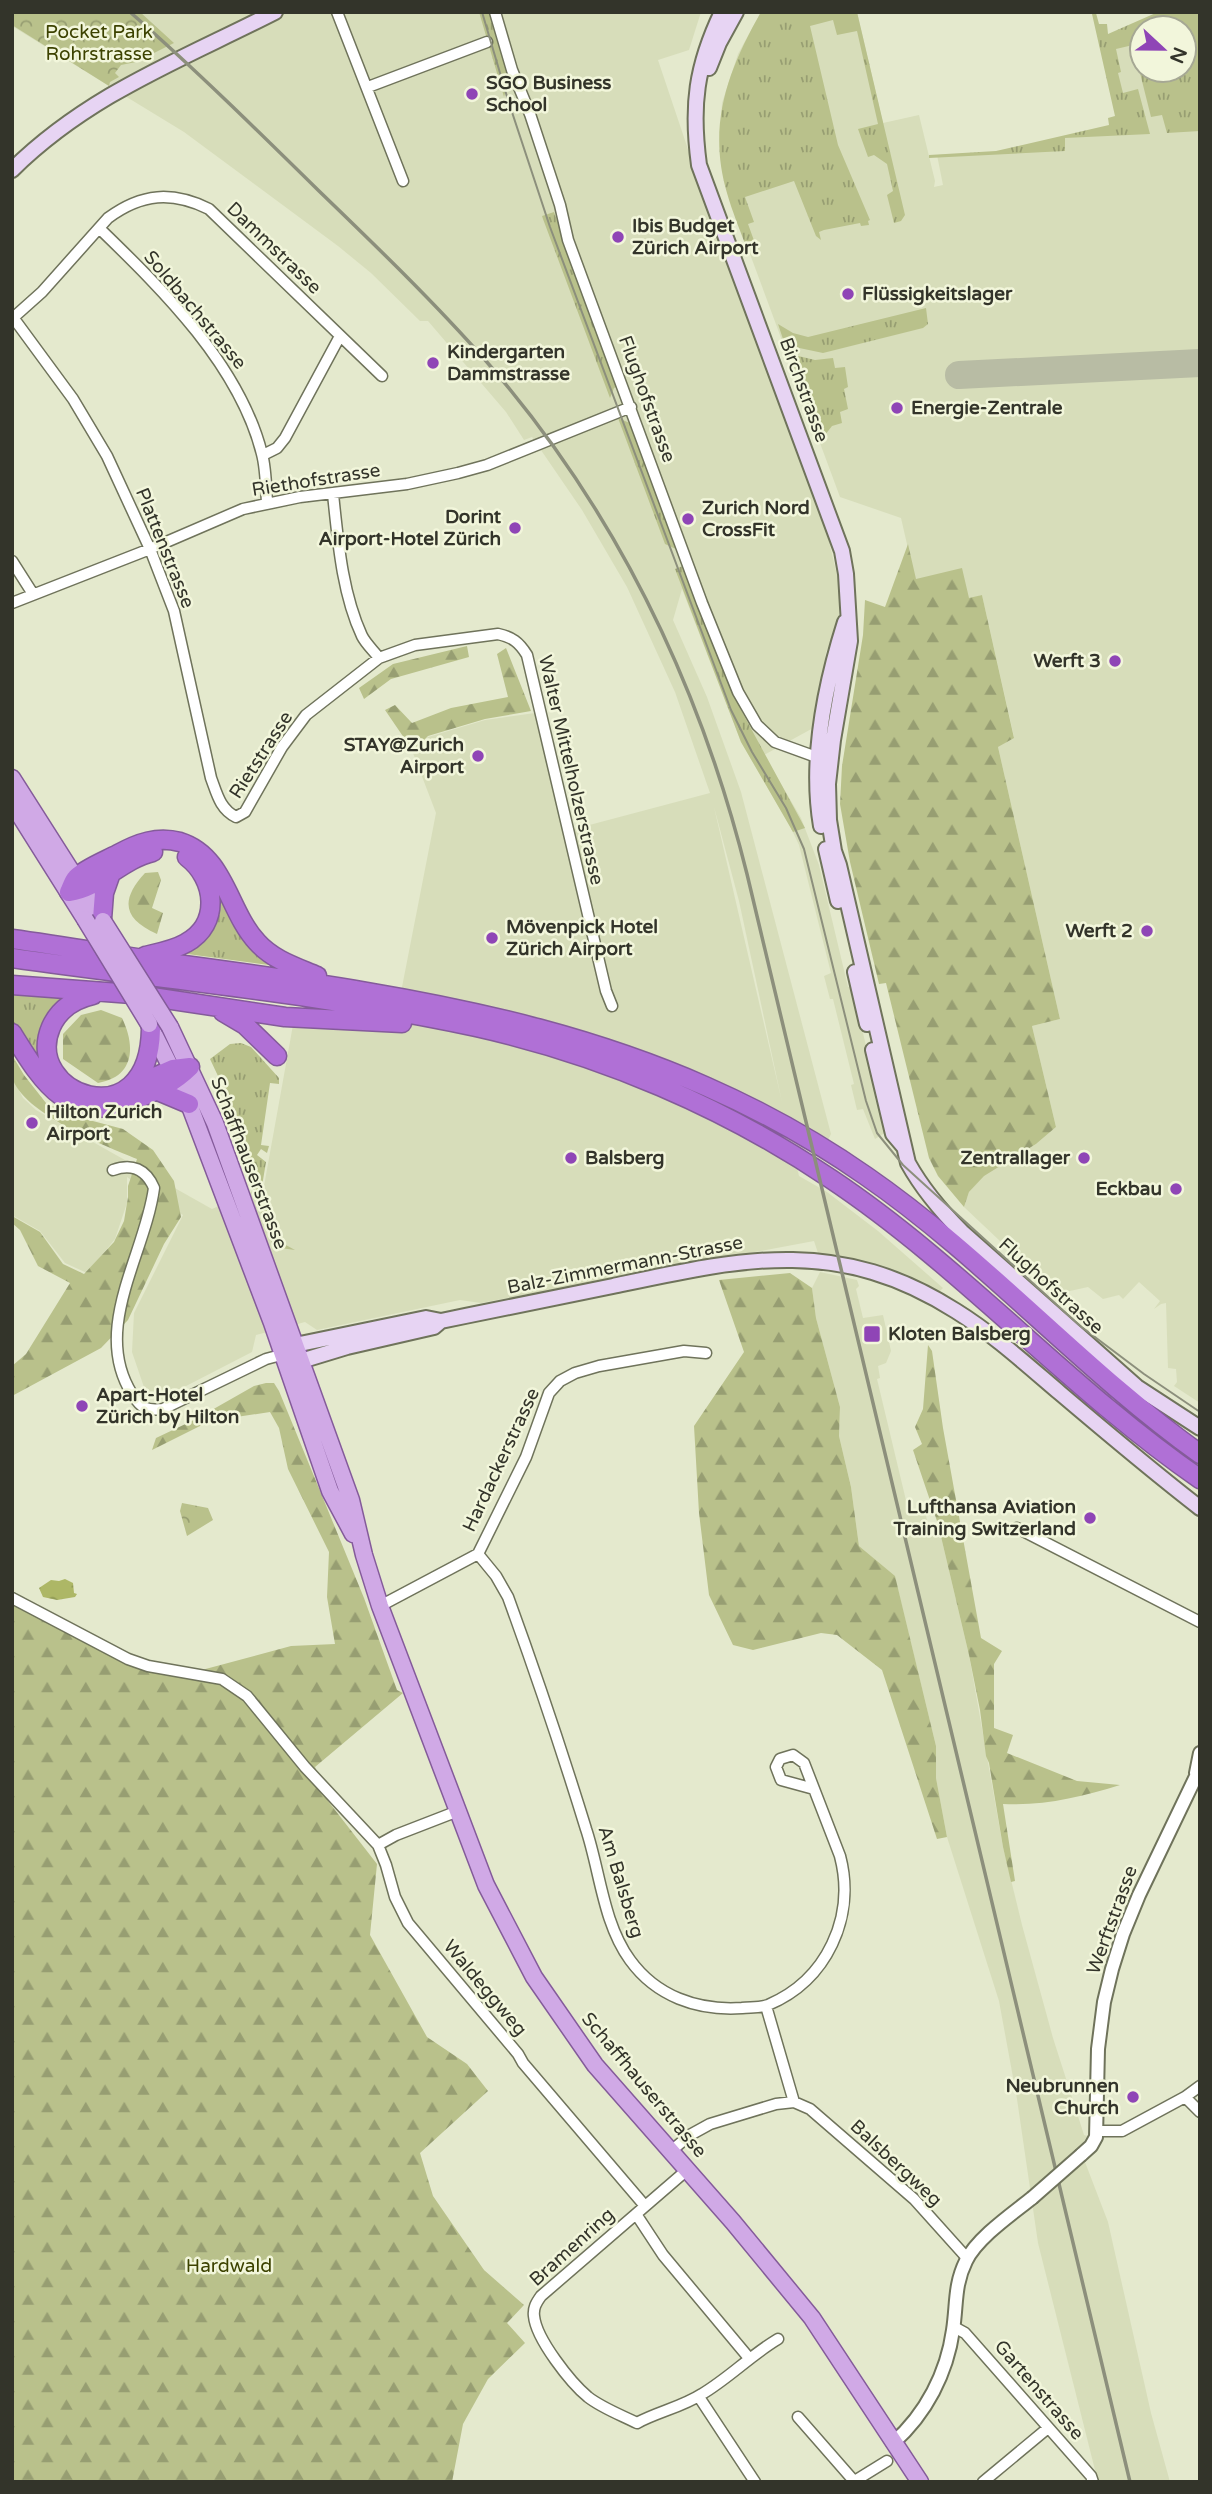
<svg xmlns="http://www.w3.org/2000/svg" width="1212" height="2494" font-family="'Varela Round',sans-serif">
  <defs>
    <pattern id="grass-tufts" width="24" height="20" patternUnits="userSpaceOnUse" patternTransform="scale(1.75)"><rect width="24" height="20" fill="#b9c18b"/><path d="M3 7l-1-3M5 7V3M7 7l1-3M15 17l-1-3M17 17v-4M19 17l1-3" fill="none" stroke="#979e72"/></pattern>
    <pattern id="forest-firs" width="22" height="20" patternUnits="userSpaceOnUse" patternTransform="scale(1.75)"><rect width="22" height="20" fill="#b9c18b"/><path d="M5 1l3.5 6h-7zM16 11l3.5 6h-7z" fill="#979e72"/></pattern>
    <pattern id="park-crowns" width="20" height="18" patternUnits="userSpaceOnUse" patternTransform="scale(1.75)"><rect width="20" height="18" fill="#b9c18b"/><path d="M2 6a3 3 0 1 1 6 0M12 15a3 3 0 1 1 6 0" fill="none" stroke="#979e72"/></pattern>
    <pattern id="water-ripples" width="26" height="14" patternUnits="userSpaceOnUse" patternTransform="scale(1.75)"><rect width="26" height="14" fill="#adb766"/><path d="M2 4q2-2 4 0t4 0M15 11q2-2 4 0t4 0" fill="none" stroke="#8d9654"/></pattern>
  </defs>
  <rect width="100%" height="100%" fill="#e4e9cd"/>
  <!-- built -->
  <path fill="#d7ddba" fill-rule="evenodd" d="M12,12H701L689,50L658,60L702,191L828,537L839,584V626L826,652L815,727L764,755L801,818L819,865L848,987L852,986L874,1080L875,1099L888,1131L875,1139L863,1109L857,1110L851,1085L854,1084L833,999H830L824,976L831,973L799,845L789,824L741,742L682,589L673,620L707,697L741,792L831,1134L828,1140L785,1115L799,1176L827,1192L878,1231L943,1288L939,1292L883,1268L818,1253L814,1241L481,1303L460,1300L317,1330L305,1322L256,1335L252,1352L157,1401L146,1393L132,1352L134,1313L183,1215L127,1177V1203L115,1239L87,1273L65,1263L40,1231L12,1215V1077L23,1098L36,1110L212,1209L264,1186L293,1025L394,1028L436,813L413,753L428,737L485,720L535,713L563,832L710,793L675,692L627,587L582,510L532,437L524,440L506,412L428,321H420L371,273L338,246L184,132L125,96L210,54L181,49L109,86L12,26ZM714,807L739,901L782,1102Z
    M761,12H857L883,123L919,115L935,181L934,187L943,185L937,155L996,152L1127,122L1108,37L1200,12V1403L1174,1386L1177,1382L1176,1369L1168,1368L1166,1303L1161,1304L1154,1309L1160,1301L1139,1282L1123,1299L1119,1295L1103,1299L1088,1287L1056,1294L964,1207L969,1192L984,1175L1036,1144L1056,1127L1032,1026L1060,1019L998,747L1014,737L982,595L969,599L915,579L901,518L840,497L727,192L720,138L722,103L738,54ZM1142,28H1184V70H1142Z
    M820,1272L857,1280L859,1286L856,1289L863,1318L883,1315L891,1351L886,1363L878,1366L880,1378L877,1379L909,1513L925,1510L928,1526L938,1524L969,1655L1003,1847L1022,1925L1053,2038L1084,2135L1087,2136L1080,2149L1108,2222L1151,2413L1170,2482H1098L1038,2243L1017,2099L999,2001L947,1837L936,1778V1746L895,1577L859,1546L851,1487L839,1436L840,1407L816,1318L812,1288Z"/>
  <!-- grass -->
  <path fill="url(#grass-tufts)" fill-rule="evenodd" d="M479,12H491L510,77L504,97Z
    M761,12H857L905,215L901,221L894,223L887,195L893,191L887,164L874,155L868,157L858,129L878,124L857,31L837,35L833,20L810,26L838,145L870,220L868,221L869,225L861,226L860,223L824,230L819,232L821,240L816,236L794,181L745,197L754,222L748,224L756,246L747,249C740,230 732,211 727,193C707,125 728,70 761,12Z
    M1158,12H1200V131L1167,133L1162,115L1151,117L1133,45L1116,49L1121,72L1118,73L1123,93L1138,89L1150,134L1065,138V151L929,158V155L996,151L1109,125L1108,118L1115,116L1092,14L1096,13L1099,24H1107L1108,34ZM1142,28H1184V70H1142Z
    M554,212L618,386L614,388L610,398L543,219L542,216Z
    M926,308L928,324L923,328L823,353L785,345L778,324L793,333L808,337Z
    M790,354L815,360L833,358L835,368L845,367L848,387L844,389L848,409L840,412L842,423L832,426L825,435L818,434Z
    M618,418L632,424L678,550L665,544Z
    M683,566L686,568L741,710L805,828L793,832L741,742L675,569Z
    M210,876L276,966L180,953L200,940Z
    M12,992L70,997L59,1007L52,1078L12,1024Z
    M241,1043L251,1047L279,1078V1084L270,1083L261,1145L269,1146L267,1153L261,1149L257,1155L266,1162L262,1186L264,1196L279,1237L284,1244L295,1250L273,1247C257,1202 244,1157 226,1112L233,1108L210,1059L230,1044Z"/>
  <!-- forest -->
  <path fill="url(#forest-firs)" d="M908,544L916,579L962,568L969,598L982,595L1014,738L998,747L1060,1019L1032,1026L1056,1127L1036,1144L984,1176L969,1192L964,1207L938,1176L929,1158L886,983L879,984L850,862L840,804L842,766L863,635L865,600L885,607Z
    M467,646L469,657L391,679L364,699L359,688L393,664Z
    M506,648L531,711L485,719L428,736L413,751L385,710L395,705L412,723L451,708L508,697L497,654Z
    M158,872L161,880L152,908L163,913L157,934C123,919 120,900 145,873Z
    M101,1010L122,1018C136,1047 134,1077 98,1083L63,1059V1034L81,1015Z
    M12,1055L24,1075L46,1103L74,1116L123,1129L153,1150L174,1181L181,1217L164,1244L128,1320L101,1348L12,1396V1366L26,1354L70,1283L38,1266L20,1230L12,1223V1216L40,1232L63,1264L84,1274L114,1242L124,1221L128,1197V1186L137,1159C105,1146 22,1113 12,1077C11,1071 12,1062 12,1055Z
    M790,1273L812,1288L816,1318L840,1407L839,1436L851,1487L859,1546L895,1576L936,1746V1778L947,1837L937,1839L882,1670L837,1635L821,1633L753,1650L733,1645L709,1595L699,1513L694,1426L744,1352L719,1280Z
    M928,1345L932,1351L943,1428L981,1638L1002,1651L994,1664V1728L1013,1735L1007,1753L1077,1781L1120,1785C1081,1797 1044,1806 1003,1804L1015,1881L1011,1882L1003,1847L989,1763L986,1756L980,1710L969,1655L938,1524L913,1450L922,1444L915,1427L923,1409Z
    M266,1383H274L279,1391L364,1598L397,1690L403,1693L315,1767L328,1801L377,1864L370,1935L427,2037L467,2064L488,2091L420,2153L433,2196L484,2270L524,2305L507,2323L525,2343L488,2379L463,2424L452,2482H12V1602L142,1669L198,1671L291,1646L335,1644L327,1597L329,1552L288,1469L279,1428L270,1412L210,1421L152,1450L156,1438L196,1419L254,1386Z"/>
  <!-- park -->
  <path fill="url(#park-crowns)" d="M12,12H140L174,43L136,62L121,65L115,73L119,77L110,82L109,86L12,25Z
    M182,1503L208,1508L213,1520L187,1536L180,1511Z"/>
  <!-- water -->
  <path fill="url(#water-ripples)" d="M65,1579L73,1583L74,1593L77,1594L75,1597L57,1600L43,1597L39,1588L51,1580L59,1581Z"/>
  <g fill="none" stroke-linecap="round" stroke-linejoin="round">
    <!-- taxiway -->
    <path stroke="#b8bca4" stroke-width="28" d="M959,375L1200,363"/>
    <!-- minor casing -->
    <g stroke="#6f735b" stroke-width="13">
      <path id="minor" d="M337,12L403,181
        M495,12L512,70L530,114L560,205L568,240L702,603L738,692L757,725L775,742L822,759
        M368,87L487,42
        M100,229C164,291 240,366 262,454C266,469 266,487 267,503
        M12,316L73,399L107,456L150,549L174,611L211,778C217,794 220,809 236,817L245,812L282,747L306,715L379,658C374,651 366,644 362,636C342,593 338,541 333,494
        M14,317L42,292L108,218C142,193 172,191 209,209L382,376
        M263,455L277,448L285,438L340,336
        M12,561L33,594
        M12,603L150,549L243,509L300,497L407,484L458,473L487,465L631,407
        M379,658L415,645L498,634C512,637 519,642 527,655L606,991L612,1006
        M113,1170C132,1163 146,1169 154,1188C145,1255 91,1329 132,1394C141,1408 146,1411 163,1409L266,1359L281,1355
        M1017,1528L1200,1622
        M478,1554L496,1576L508,1597C536,1674 562,1751 586,1829C600,1871 603,1923 630,1960C656,1996 697,2011 742,2008C750,2007 760,2008 768,2005C827,1980 856,1917 840,1856L804,1763L793,1755L780,1759L776,1767L781,1780L814,1789
        M12,1598L128,1659L148,1666L222,1679L247,1696L305,1767L378,1845L386,1865L395,1897L408,1923L518,2054L523,2063L645,2206
        M380,1606L478,1554L526,1457L549,1393L560,1381L575,1373L599,1366L684,1351L706,1353
        M378,1845L396,1835L458,1811
        M766,2006L794,2102
        M1185,2097L1200,2112
        M1096,2131H1122L1185,2097L1200,2086
        M671,2151L690,2135L710,2124L776,2104L794,2102L810,2109L914,2199L967,2258
        M687,2170L541,2296C536,2303 533,2308 534,2316C536,2339 571,2383 588,2397C602,2408 621,2415 637,2423C657,2412 682,2407 702,2394C729,2378 751,2355 778,2339
        M636,2214L663,2255L749,2358
        M954,2327L965,2333L1091,2476L1093,2482
        M699,2397L755,2482
        M798,2417L854,2481
        M853,2482L887,2461
        M983,2482L1048,2428"/>
    </g>
    <!-- tertiary casing -->
    <g stroke="#6f735b" stroke-width="16">
      <path id="tertiary" d="M1196,1773L1200,1753
        M1081,2155L1091,2146L1096,2137L1098,2049L1104,2002L1112,1969L1123,1934L1139,1895L1200,1768
        M893,2443C926,2414 947,2373 953,2330C957,2305 954,2285 966,2261C977,2238 1012,2214 1032,2198"/>
    </g>
    <!-- secondary casing -->
    <g stroke="#6f735b" stroke-width="18">
      <path id="secondary" d="M722,12C696,66 691,106 699,165L842,551L846,574L850,641L833,740L828,784L829,820L834,851L839,865L908,1163C923,1190 941,1211 962,1232L1137,1387L1200,1428
        M709,68L719,43L736,12
        M12,170C89,94 181,60 275,12
        M821,826C810,761 825,685 845,622
        M826,849L838,901
        M855,972L867,1024
        M873,1050L893,1134L904,1147
        M295,1345L426,1318L441,1321C498,1309 555,1298 613,1286C740,1259 837,1235 956,1311C993,1334 1027,1365 1060,1393C1106,1432 1152,1471 1200,1508
        M301,1361L347,1347L434,1327L441,1321"/>
    </g>
    <!-- primary casing -->
    <g stroke="#845b9a" stroke-width="19">
      <path id="primary" d="M12,778L103,921
        M12,803L85,919
        M149,1024L189,1104L272,1323L330,1491L353,1534
        M170,1027L215,1123L351,1500L364,1555L380,1606L486,1885L534,1977L595,2065L733,2222L812,2318L920,2482"/>
    </g>
    <!-- motorway casing -->
    <g stroke="#845b9a" stroke-width="21">
      <path id="motorway" d="M69,892C71,888 73,881 76,878C84,869 107,860 118,854C138,843 157,836 180,842C225,856 228,911 257,942C273,960 296,967 317,976
        M69,892C100,888 122,859 153,852
        M102,919L104,893L111,873
        M12,939C70,947 127,957 184,965C429,998 658,1031 866,1176C985,1258 1081,1369 1200,1454
        M145,956C158,953 174,950 186,943C221,924 216,879 187,857
        M12,958C167,980 323,994 476,1027C602,1055 724,1107 831,1179C963,1267 1069,1389 1200,1479
        M12,985L132,994L285,1017L402,1023
        M93,995C75,999 59,1009 51,1027C22,1094 149,1142 151,1029
        M223,1012L245,1025L277,1056
        M12,1033C43,1083 68,1126 134,1100C155,1092 174,1083 190,1067
        M134,1086L173,1069L190,1067
        M158,1091L189,1104"/>
    </g>
    <!-- minor -->
    <use href="#minor" stroke="#fff" stroke-width="10"/>
    <!-- tertiary -->
    <use href="#tertiary" stroke="#fff" stroke-width="12"/>
    <!-- secondary -->
    <use href="#secondary" stroke="#e7d4f3" stroke-width="14"/>
    <!-- primary -->
    <use href="#primary" stroke="#d0a9e6" stroke-width="16"/>
    <!-- motorway -->
    <use href="#motorway" stroke="#b070d6" stroke-width="18"/>
    <!-- tram -->
    <path stroke="#8c8f7c" stroke-width="2" d="M482,12L508,100L550,227L731,710L752,752L786,808L804,849L866,1101L877,1133L903,1165L1079,1325L1144,1374L1200,1412"/>
    <!-- rail -->
    <path stroke="#8c8f7c" stroke-width="3.5" d="M130,12C195,69 257,130 319,191C376,246 434,302 486,361C615,509 700,685 747,874L1130,2482"/>
    <!-- tertiary-bridge casing -->
    <g stroke="#6f735b" stroke-width="16" stroke-linecap="butt">
      <path id="tertiary-bridge" d="M1032,2198L1081,2155"/>
    </g>
    <!-- primary-bridge casing -->
    <g stroke="#845b9a" stroke-width="19" stroke-linecap="butt">
      <path id="primary-bridge" d="M85,919L149,1024
        M103,921L170,1027"/>
    </g>
    <!-- tertiary-bridge -->
    <use href="#tertiary-bridge" stroke="#fff" stroke-width="12"/>
    <!-- primary-bridge -->
    <use href="#primary-bridge" stroke="#d0a9e6" stroke-width="16"/>
  </g>
  <!-- markers -->
  <g fill="#8f45b6" stroke="#f2f6db" stroke-width="2.5">
    <circle cx="472" cy="94" r="7"/>
    <circle cx="618" cy="237" r="7"/>
    <circle cx="848" cy="294" r="7"/>
    <circle cx="433" cy="363" r="7"/>
    <circle cx="897" cy="408" r="7"/>
    <circle cx="688" cy="519" r="7"/>
    <circle cx="515" cy="528" r="7"/>
    <circle cx="1115" cy="661" r="7"/>
    <circle cx="478" cy="756" r="7"/>
    <circle cx="1147" cy="931" r="7"/>
    <circle cx="492" cy="938" r="7"/>
    <circle cx="32" cy="1123" r="7"/>
    <circle cx="571" cy="1158" r="7"/>
    <circle cx="1084" cy="1158" r="7"/>
    <circle cx="1176" cy="1189" r="7"/>
    <rect x="863" y="1325" width="18" height="18" rx="3.5"/>
    <circle cx="82" cy="1406" r="7"/>
    <circle cx="1090" cy="1518" r="7"/>
    <circle cx="1133" cy="2097" r="7"/>
  </g>
  <g text-anchor="middle" dominant-baseline="central" stroke-width="5" stroke-linejoin="round" paint-order="stroke">
    <!-- park labels -->
    <g font-size="19" fill="#3c4200" stroke="#f2f6db">
      <text x="99" y="32">Pocket Park<tspan x="99" dy="22">Rohrstrasse</tspan></text>
      <text x="229" y="2266">Hardwald</text>
    </g>
    <!-- poi labels -->
    <g font-size="19" font-weight="bold" fill="#33342a" stroke="#f2f6db" text-anchor="start">
      <text x="486" y="83">SGO Business<tspan x="486" dy="22">School</tspan></text>
      <text x="632" y="226">Ibis Budget<tspan x="632" dy="22">Zürich Airport</tspan></text>
      <text x="862" y="294">Flüssigkeitslager</text>
      <text x="447" y="352">Kindergarten<tspan x="447" dy="22">Dammstrasse</tspan></text>
      <text x="911" y="408">Energie-Zentrale</text>
      <text x="702" y="508">Zurich Nord<tspan x="702" dy="22">CrossFit</tspan></text>
      <text x="501" y="517" text-anchor="end">Dorint<tspan x="501" dy="22">Airport-Hotel Zürich</tspan></text>
      <text x="1101" y="661" text-anchor="end">Werft 3</text>
      <text x="464" y="745" text-anchor="end">STAY@Zurich<tspan x="464" dy="22">Airport</tspan></text>
      <text x="506" y="927">Mövenpick Hotel<tspan x="506" dy="22">Zürich Airport</tspan></text>
      <text x="1133" y="931" text-anchor="end">Werft 2</text>
      <text x="46" y="1112">Hilton Zurich<tspan x="46" dy="22">Airport</tspan></text>
      <text x="585" y="1158">Balsberg</text>
      <text x="1070" y="1158" text-anchor="end">Zentrallager</text>
      <text x="1162" y="1189" text-anchor="end">Eckbau</text>
      <text x="888" y="1334">Kloten Balsberg</text>
      <text x="96" y="1395">Apart-Hotel<tspan x="96" dy="22">Zürich by Hilton</tspan></text>
      <text x="1076" y="1507" text-anchor="end">Lufthansa Aviation<tspan x="1076" dy="22">Training Switzerland</tspan></text>
      <text x="1119" y="2086" text-anchor="end">Neubrunnen<tspan x="1119" dy="22">Church</tspan></text>
    </g>
    <!-- street labels -->
    <g font-size="19" fill="#33342a" stroke="#f2f6db">
      <text transform="translate(274 248) rotate(44)">Dammstrasse</text>
      <text transform="translate(195 310) rotate(50)">Soldbachstrasse</text>
      <text transform="translate(804 390) rotate(70)">Birchstrasse</text>
      <text transform="translate(647 399) rotate(70)">Flughofstrasse</text>
      <text transform="translate(316 480) rotate(-9)">Riethofstrasse</text>
      <text transform="translate(165 548) rotate(68)">Plattenstrasse</text>
      <text transform="translate(261 755) rotate(-57)">Rietstrasse</text>
      <text transform="translate(571 770) rotate(77)">Walter Mittelholzerstrasse</text>
      <text transform="translate(249 1163) rotate(69)">Schaffhauserstrasse</text>
      <text transform="translate(625 1265) rotate(-11)">Balz-Zimmermann-Strasse</text>
      <text transform="translate(1051 1286) rotate(42)">Flughofstrasse</text>
      <text transform="translate(501 1460) rotate(-65)">Hardackerstrasse</text>
      <text transform="translate(621 1882) rotate(73)">Am Balsberg</text>
      <text transform="translate(1112 1920) rotate(-70)">Werftstrasse</text>
      <text transform="translate(485 1988) rotate(50)">Waldeggweg</text>
      <text transform="translate(644 2085) rotate(50)">Schaffhauserstrasse</text>
      <text transform="translate(896 2163) rotate(43)">Balsbergweg</text>
      <text transform="translate(572 2247) rotate(-42)">Bramenring</text>
      <text transform="translate(1039 2390) rotate(49)">Gartenstrasse</text>
    </g>
  </g>
  <!-- border -->
  <rect width="1212" height="2494" fill="none" stroke="#33342a" stroke-width="28"/>
  <!-- north arrow -->
  <g transform="translate(1163 49) rotate(112)"><circle r="33" fill="#f2f6db" stroke="#a6a894" stroke-width="2"/>
  <path d="M0-5L12 26L0 18L-12 26Z" fill="#8f45b6"/>
  <text y="-10" font-size="19" font-weight="bold" text-anchor="middle" fill="#33342a">N</text>
  </g>
</svg>
